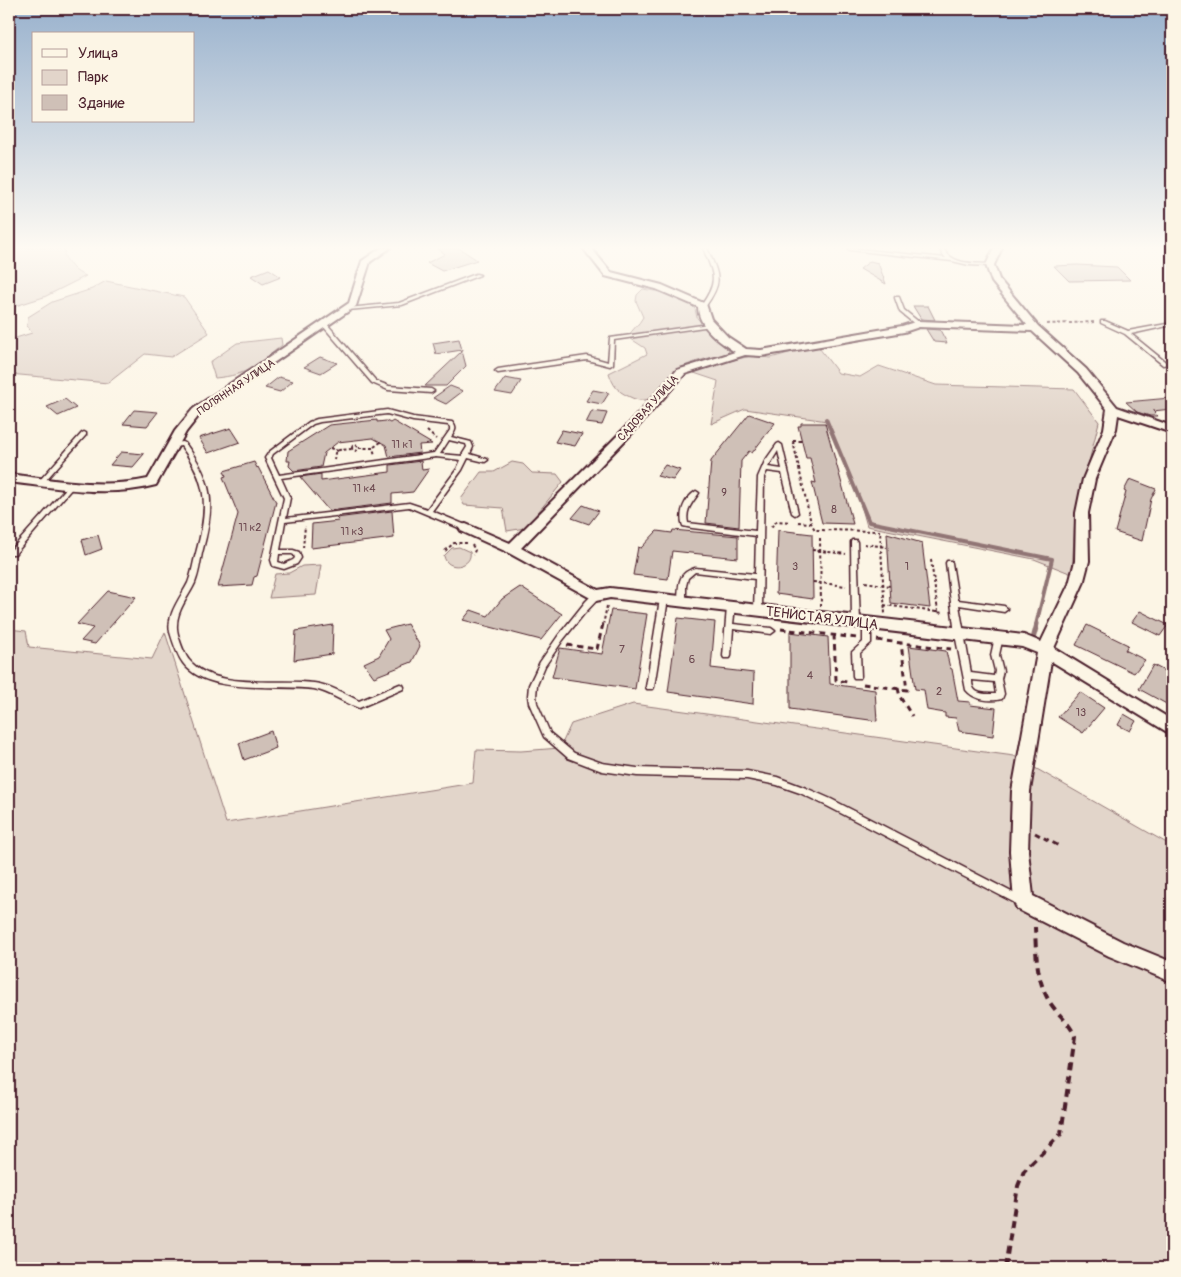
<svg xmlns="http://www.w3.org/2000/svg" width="1181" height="1277" font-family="Pangolin,sans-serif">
  <rect width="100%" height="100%" fill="#fcf5e5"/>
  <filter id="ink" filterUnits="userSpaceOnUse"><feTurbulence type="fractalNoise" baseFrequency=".02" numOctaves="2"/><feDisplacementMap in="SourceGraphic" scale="10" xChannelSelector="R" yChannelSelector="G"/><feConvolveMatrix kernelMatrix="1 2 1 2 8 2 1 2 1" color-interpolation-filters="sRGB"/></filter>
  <g filter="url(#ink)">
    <!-- green -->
    <path fill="#e2d5ca" stroke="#967a7a" d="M9,248H65L64,255C70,265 74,272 86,276L44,297L9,308Z
      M106,281L184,297L209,333L171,357L145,354L108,383L9,374V340L32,333L27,326L28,317L52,302L92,289Z
      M643,289L660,292L690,304L695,309L697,318L729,351L725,355C713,356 687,363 677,370C658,382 656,411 628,396C617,391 613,385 609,373L647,354L645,348L628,337C632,329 639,325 643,317L636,301L637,295Z
      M281,338L282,345C257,365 249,375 215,378L210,362L237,343Z
      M817,345L838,373L860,377L879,366L936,385L1074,389L1099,422L1075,517L1072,574L1034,559L867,526L859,498L827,421L745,409L711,424L718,381L694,373L712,365L751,356L771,358Z
      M512,462L523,464L532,473L557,474L563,482L525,528L507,531L503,508L464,505L461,499L481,472H494Z
      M459,547L470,552C473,567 447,572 444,556L452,548Z
      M321,565L316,595L269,598L275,574L289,573L302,566Z
      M9,629L26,631L29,647L152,659L165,632L226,823L473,783L476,750L521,751L560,748L571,724L633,704L1014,756L1172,846V1268H9Z"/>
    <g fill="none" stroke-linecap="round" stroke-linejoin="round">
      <!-- stream-far1 -->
      <path stroke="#917474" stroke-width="4" d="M826,419L869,522L1052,559L1036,625"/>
      <!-- stream -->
      <path stroke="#917474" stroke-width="5" d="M1033,639L1037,624"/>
    </g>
    <!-- building -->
    <path fill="#cfc0b7" stroke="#4a1f2b" d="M437,248H459L477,260L442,271L427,263L445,254Z
      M870,261L878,263L886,284L860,269Z
      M1077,265L1117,267L1130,280L1069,281L1054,266Z
      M269,269L281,277L263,284L251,276Z
      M913,306H928L935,320L921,319Z
      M926,329L940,330L947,343L934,342Z
      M459,339L462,350L436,354L433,343Z
      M462,351L466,366L446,386H425Z
      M320,357L337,363L321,373L304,367Z
      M279,377L293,381L280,392L265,388Z
      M505,378L521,381L512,395L495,392Z
      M450,386L463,391L446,404L433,398Z
      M593,390L609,393L602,404L586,401Z
      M1170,398L1171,409L1153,411L1158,416H1150L1137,412L1126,402Z
      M65,399L76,408L58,416L47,407Z
      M134,410L158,412L147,426L123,424Z
      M592,411L607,413L602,425L586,423Z
      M749,414L775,423L752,453L749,451L741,461L739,527L706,523L711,461Z
      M377,420V422L386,421L390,423L393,421L432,444L419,445L420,453L389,457L386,445L373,438L338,442L324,453L321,467L294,471L289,466L290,461H287L288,451L329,425Z
      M801,423H825L853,524L822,523L812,482L816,483L810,458H806L798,426H801Z
      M231,428L240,442L208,453L199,438Z
      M562,430L582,434L575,446L555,442Z
      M121,452L144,454L133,467L110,465Z
      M421,461L422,470L429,469L413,492L392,494V503L329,511L300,477L321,474V481L390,472V465Z
      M254,462L257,468L258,467L276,502L257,576L254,577L252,585L218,587L238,514L223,477L226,476L224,471Z
      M665,465L680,470L673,480L657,476Z
      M1130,479L1156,489L1151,499L1142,541L1115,532L1126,492L1124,491Z
      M583,505L599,511L589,524L572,518Z
      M392,511L394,538L311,548L312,524L339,521L336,518Z
      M673,530L738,536V558L672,551L668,579L633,575L638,547L641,548L657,531L672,533Z
      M778,530L812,534L813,599L776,594Z
      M887,533L922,543L930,608L891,603Z
      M98,535L102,549L86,555L82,540Z
      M520,587L562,614L541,640L463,620L471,610L488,616L502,599Z
      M108,591L136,597L95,644L81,641L93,628L77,624Z
      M611,610L647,614L635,689L552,677L560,648L602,654Z
      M1140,611L1168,625L1160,636L1132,622Z
      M678,618L715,622L711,668L754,673L753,704L668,692Z
      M407,624L420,646L412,662L374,677L364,663L379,656L389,639L384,630Z
      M333,625L332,654L294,660L296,631Z
      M1087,625L1128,645L1125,650L1145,660L1134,673L1076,645Z
      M790,632L828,637L830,684L875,690L877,721L790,709Z
      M909,646L946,651L950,668L952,669L958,701L970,702V705L996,708L993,736L959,731L956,718L945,717V713L927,710L924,690L915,689Z
      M1153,665L1172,675V707L1139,689Z
      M1080,692L1104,708L1083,733L1058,717Z
      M1124,714L1136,721L1130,731L1118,725Z
      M271,731L276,748L244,760L239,743Z"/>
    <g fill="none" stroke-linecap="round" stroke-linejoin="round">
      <!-- lane casing -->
      <g stroke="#4a1f2b" stroke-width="3">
        <path id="lane" d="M703,248H707C719,276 724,281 705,307H703L701,306C719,280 714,275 703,248Z
          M848,248L946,258L943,255L939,248H943C952,265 973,263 990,264L992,265L990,266L969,265L952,261L850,250L848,249Z
          M476,274L480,275L402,305L348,310L346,309L348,308L399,303Z
          M895,297H899L904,310L920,323V325H916L900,312L895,298Z
          M1101,321H1105L1128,331L1172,323V325L1131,334L1168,364L1163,365L1125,334L1101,323Z
          M323,324H327L376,381L389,386L431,389L434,391L431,393L388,390L372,383L323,326Z
          M709,324L711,325V326L614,340L613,364L610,366L587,360L498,373L495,371L498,369L587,356L608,362L610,338Z
          M387,410L413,417L452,422C457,428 456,430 451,437L471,442L473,447L470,454L487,459L488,460L485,462L468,458L462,470L432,511L468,526L469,528L468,530H464L409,507L285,522L280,550H293L299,552L301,558L297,564L284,569L273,566L271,560L284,498L265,458L269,452L309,422L317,419ZM387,414L413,421L448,425L450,427V430L434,453L279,475L271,458L273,454L313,424L320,422ZM449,440L466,444L467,447L462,455L463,456L440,454ZM436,457L461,460L457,469L427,509L409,503L286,518L290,498L281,478ZM279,554H292L294,555L295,558L293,560L284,564L278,562Z
          M84,432L86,433V435L44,482H40V480L82,433Z
          M183,442L185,443C215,483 215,506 202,553C200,563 199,573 195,583C189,596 177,610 177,625C176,633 184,654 189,660C215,691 278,678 314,683C330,685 345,694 359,701L400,684L403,685L404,687L403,689L359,708C344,703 330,692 314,689C278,684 207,696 183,663C177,655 173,642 170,632C166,615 181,597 188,583C192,573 193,563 196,553C208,510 209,484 181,446L174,447L171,445L174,443Z
          M779,443L782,445L798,513L795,515L792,513L782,473L767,471L764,477L762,610L761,612H755L754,610L755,579L695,572L688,578L686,586V601L685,603H679L678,601C679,585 677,573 695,568L755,574L756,536L692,528L683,526C678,513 685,498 696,491L699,493C692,503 685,510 688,523L756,531L758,477L765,461L777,444ZM778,451L782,469L768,467Z
          M72,483L74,484V486L15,554H11L10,552L11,550L70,484Z
          M852,540H856L857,542L860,622L856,625L852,622L851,542Z
          M947,561H951L952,563L958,600L1004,606L1008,609L1004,612L959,605L971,673L994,676L995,671L991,655L995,637L996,635H1002L1003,637L999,655L1003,671L1001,679L1004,694L1002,699C990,702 974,700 966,690L955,634L946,563ZM972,680L994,682L996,694C990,694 978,695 974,689C972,686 972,683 972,680Z
          M596,593L599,594L600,596L599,598L583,615L563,640L545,666L537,685L536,696L537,703L550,733L574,753L602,763L637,768L747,771L777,777L806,788L831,799L1025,899L1027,902L1025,905L1022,907L1019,905L825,805L800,793L777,785L747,779L637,776L602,771L568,758L544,737L529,703L528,696L529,685L540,662L558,636L586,601L593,594Z
          M664,596L668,599L654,687L653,689H647L646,687L660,599Z
          M731,604L735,607L733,624L771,628L775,631L771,634L733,629L731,656L730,658H724L723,656L727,607Z
          M867,620L871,623V643L860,653L861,676L860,678H854L853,676L852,652L863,642V623Z"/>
      </g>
      <!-- street casing -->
      <g stroke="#4a1f2b" stroke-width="4">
        <path id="street" d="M381,248H390L370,262L356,306L201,413L186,432L156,485C107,498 58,488 9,482V474C55,480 102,489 148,479L175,431L193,409L349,303L362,261Z
          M583,248H591L611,272L662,285L706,304L711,319L728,337L746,349L761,350L902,326L918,321L1027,325L992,282L986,265L994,248H1002L994,265L999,279L1038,326L1086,369L1117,407L1172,426V433L1118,415L1116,429L1095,479L1088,513L1089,561L1083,584L1054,648L1172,720V735L1051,661L1030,791L1028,851L1033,896L1123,942L1172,962V982L1109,956L1017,909L1014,902L1010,851L1012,791L1037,653L1022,647L610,598L596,601L507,552L461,531L459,528L461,525L466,524L510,543L627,426L677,370L735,352C720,342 698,327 698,307L656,289L605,276ZM919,327L1032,331L1078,373L1107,409L1104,429L1083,479L1076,513L1075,561L1069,584L1041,642L1024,635L610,588L598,590L521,548L635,430L685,374L745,355L761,356L904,332Z"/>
      </g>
      <!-- path-far2 -->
      <path stroke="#4a1f2b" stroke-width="2" stroke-dasharray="3 2.5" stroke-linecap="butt" d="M1047,324L1094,322
        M427,431L436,439
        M793,441L811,523L815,530L880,531L885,614
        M793,441H802
        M352 448a3 3 0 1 1 6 0a3 3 0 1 1-6 0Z
        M374,447L381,442
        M330,448L338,451
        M359,448H373L375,455
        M334,460L335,453L339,450L351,449
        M798,522L811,523
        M771,527L777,521L790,522
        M820,538L821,606
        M864,544L887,547
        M472,545L475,550L473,555
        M303,548L305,526
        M812,550L846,554
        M445,551L454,543H467
        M931,560L938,612
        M813,582L846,586
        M865,582L890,586
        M884,605L944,613
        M603,625L607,606"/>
      <!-- path-far1 -->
      <path stroke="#4a1f2b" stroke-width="3" stroke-dasharray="5.5 4.5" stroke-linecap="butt" d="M781,629L857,638
        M834,635L836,680L847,682
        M877,640L951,649
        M567,645L597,649L603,624
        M863,684L907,690L901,643
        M898,688L900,697L912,716
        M1035,833L1059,846"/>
      <!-- path -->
      <path stroke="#4a1f2b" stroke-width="4" stroke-dasharray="8 5.5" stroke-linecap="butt" d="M1005,1268L1018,1186L1024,1171L1061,1134L1075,1036C1069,1022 1057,1014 1049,1001C1036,979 1036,952 1035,927"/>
      <!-- lane -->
      <use href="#lane" fill="#fcf5e5" fill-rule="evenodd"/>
      <!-- street -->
      <use href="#street" fill="#fcf5e5" fill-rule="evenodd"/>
    </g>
  </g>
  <!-- sky -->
  <linearGradient id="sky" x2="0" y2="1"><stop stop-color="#98b1cd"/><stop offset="0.58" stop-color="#fefaf3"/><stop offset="1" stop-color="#fefaf3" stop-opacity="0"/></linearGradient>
  <rect width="1181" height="427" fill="url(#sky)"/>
  <g text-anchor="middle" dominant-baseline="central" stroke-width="4.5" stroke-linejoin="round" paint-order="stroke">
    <!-- far-street labels -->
    <g font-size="11" fill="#4a1f2b" stroke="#fcf5e5">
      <text transform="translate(236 387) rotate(-34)">ПОЛЯННАЯ УЛИЦА</text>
      <text transform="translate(648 408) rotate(-48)">САДОВАЯ УЛИЦА</text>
    </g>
    <!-- number labels -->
    <g font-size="11" fill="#6b474e">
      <text x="402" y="444">11 к1</text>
      <text x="364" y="488">11 к4</text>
      <text x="724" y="492">9</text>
      <text x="834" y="509">8</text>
      <text x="250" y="527">11 к2</text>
      <text x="352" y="531">11 к3</text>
      <text x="795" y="566">3</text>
      <text x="907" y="566">1</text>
      <text x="622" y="649">7</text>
      <text x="692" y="659">6</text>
      <text x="810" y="675">4</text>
      <text x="939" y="691">2</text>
      <text x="1081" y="712">13</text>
    </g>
    <!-- street labels -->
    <g font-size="14" fill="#4a1f2b" stroke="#fcf5e5">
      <text transform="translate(822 618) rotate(7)">ТЕНИСТАЯ УЛИЦА</text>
    </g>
  </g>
  <!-- margin -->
  <rect width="1181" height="1277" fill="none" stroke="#fcf5e5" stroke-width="30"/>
  <rect x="15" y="15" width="1151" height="1247" fill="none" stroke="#4a1f2b" stroke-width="2" filter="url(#ink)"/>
  <!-- legend -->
  <rect x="32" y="32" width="162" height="90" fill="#fcf5e5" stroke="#b59f9b"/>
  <rect x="42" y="49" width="25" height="8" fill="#fcf5e5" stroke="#b59f9b"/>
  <text x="78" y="58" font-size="15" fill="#4a1f2b">Улица</text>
  <rect x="42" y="70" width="25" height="15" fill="#e2d5ca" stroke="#b59f9b"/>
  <text x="78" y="82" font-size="15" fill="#4a1f2b">Парк</text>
  <rect x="42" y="95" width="25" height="15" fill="#cfc0b7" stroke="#b59f9b"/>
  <text x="78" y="108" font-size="15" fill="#4a1f2b">Здание</text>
</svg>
